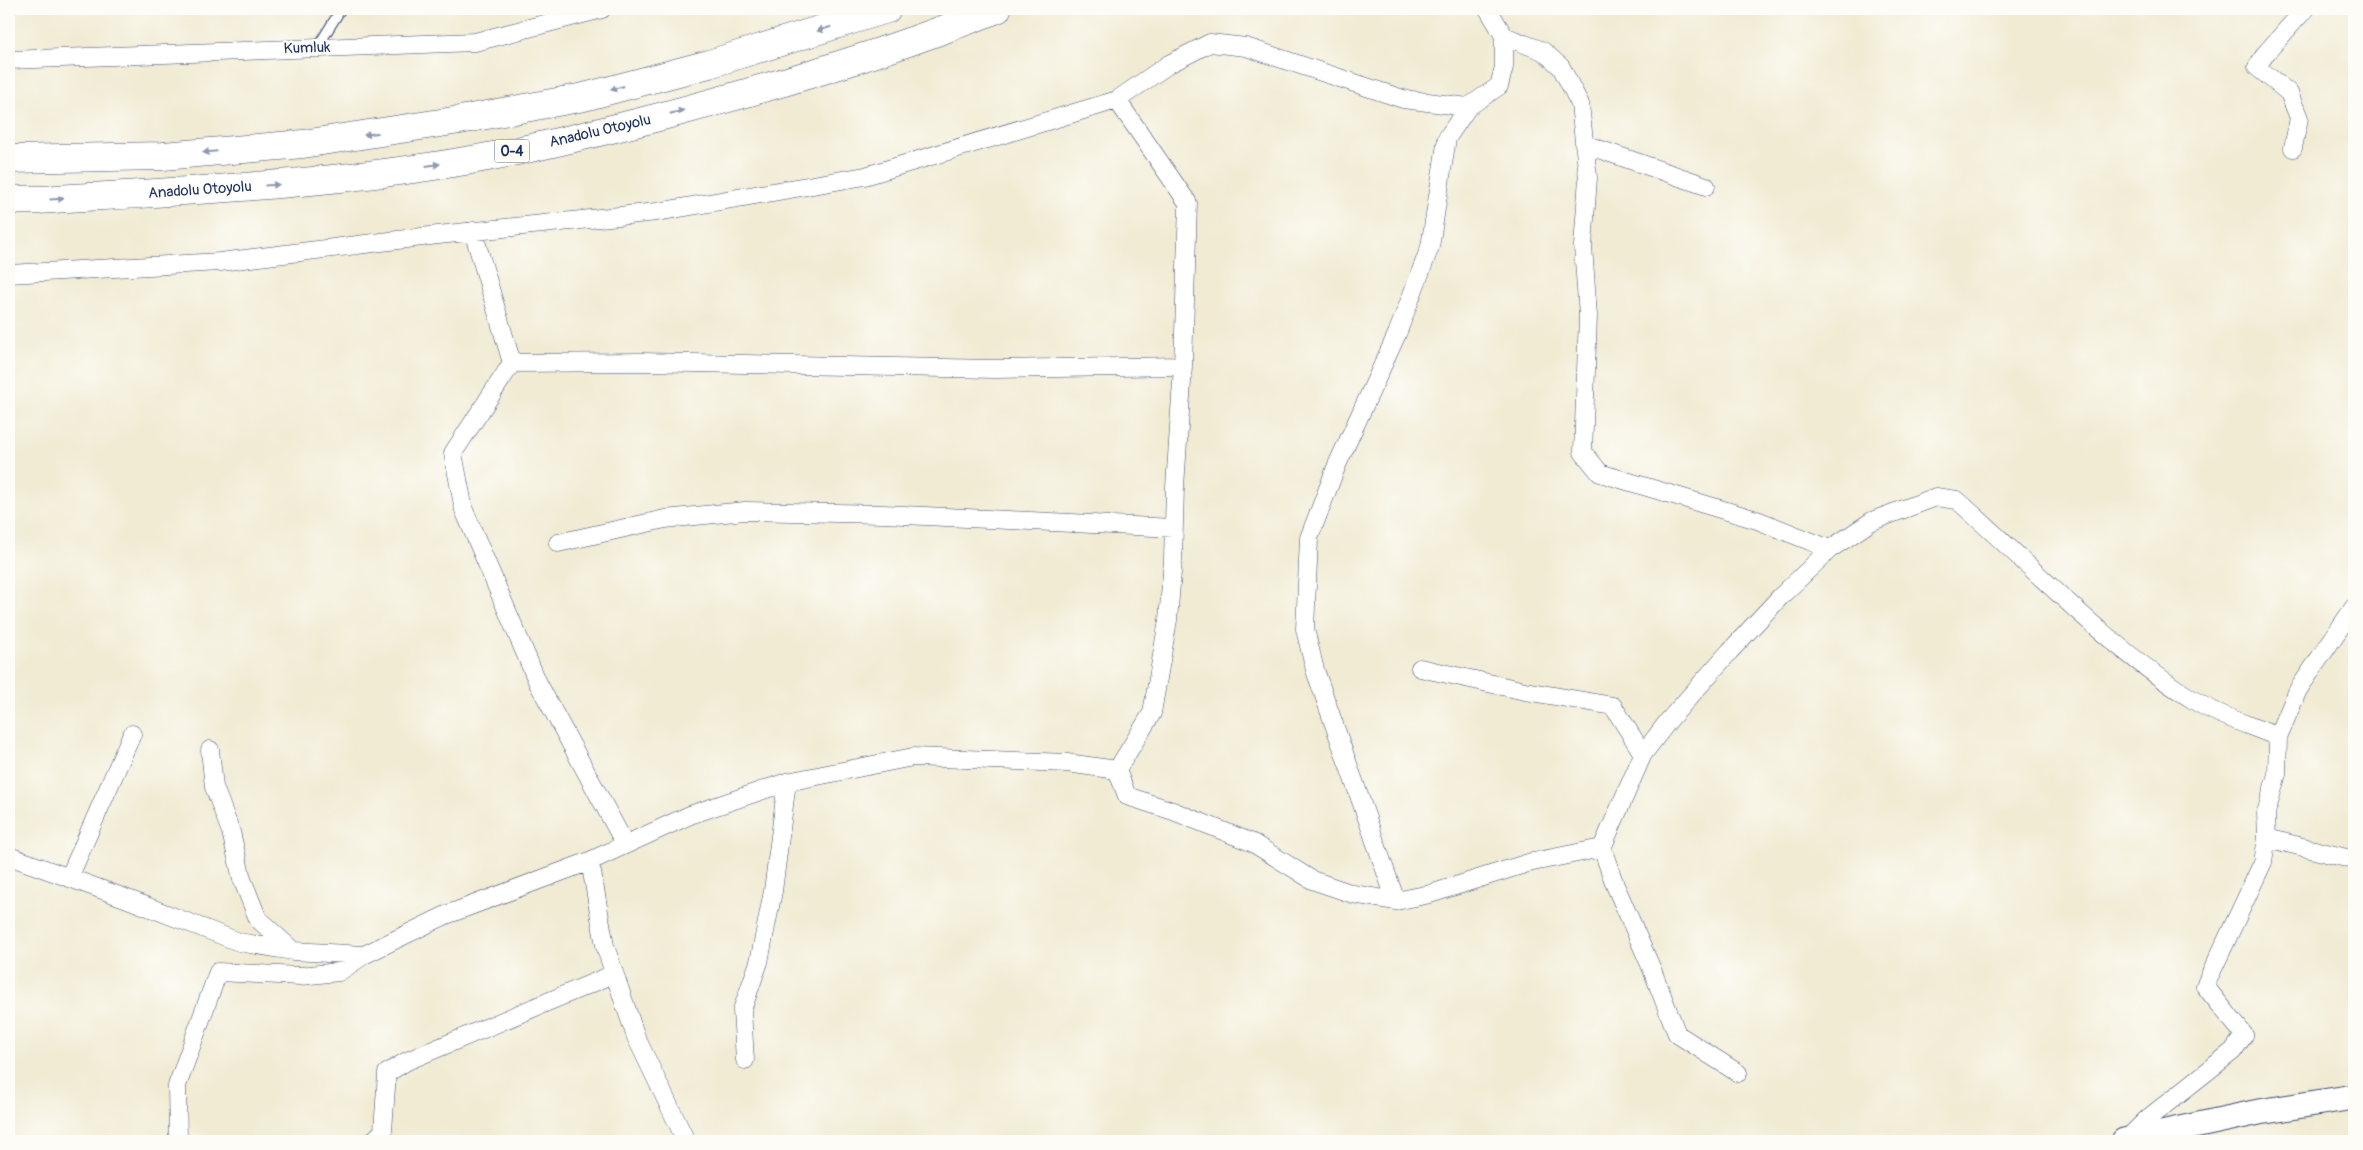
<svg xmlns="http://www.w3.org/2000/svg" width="2363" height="1150" font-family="Pangolin,sans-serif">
  <rect width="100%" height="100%" fill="#fdfcf7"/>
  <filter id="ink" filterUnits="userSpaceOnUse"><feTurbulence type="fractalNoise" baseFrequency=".02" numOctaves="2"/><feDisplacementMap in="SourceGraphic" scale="10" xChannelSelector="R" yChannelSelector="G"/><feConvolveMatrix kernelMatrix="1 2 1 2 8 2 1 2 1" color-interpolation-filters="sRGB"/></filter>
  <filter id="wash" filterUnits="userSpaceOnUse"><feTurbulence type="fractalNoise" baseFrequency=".0096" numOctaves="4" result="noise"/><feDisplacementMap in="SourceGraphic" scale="20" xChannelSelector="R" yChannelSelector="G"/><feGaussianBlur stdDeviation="1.12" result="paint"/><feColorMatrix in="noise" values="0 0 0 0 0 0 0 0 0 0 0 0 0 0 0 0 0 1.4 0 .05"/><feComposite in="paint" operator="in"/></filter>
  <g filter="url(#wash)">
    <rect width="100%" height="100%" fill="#f1ebd3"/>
  </g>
  <g filter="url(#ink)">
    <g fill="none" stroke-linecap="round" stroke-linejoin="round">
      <!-- lane casing -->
      <g stroke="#3b4b70" stroke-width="11">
        <path id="lane" d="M317,48L341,9"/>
      </g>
      <!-- street casing -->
      <g stroke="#3b4b70" stroke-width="19">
        <path id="street" d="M1504,36L1543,51L1561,67L1580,104L1588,178L1583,246L1588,316L1583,452L1600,473L1757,520L1830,549L1781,596L1730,651L1669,720L1643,754L1602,848
          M9,60L475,42L602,9
          M1117,100L1188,203L1183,366L1175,487L1173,560L1168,620L1152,713L1117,770L1127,796L1173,811L1253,843L1312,880L1353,894L1396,901L1430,894L1528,863L1602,848L1615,885L1651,967L1677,1034L1738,1073
          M1584,144L1706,186
          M2293,148L2299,118L2289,93L2257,67L2266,53L2305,9
          M473,231L512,363L641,362L995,369L1183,366
          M9,274L220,262L438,235L657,212L865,176L1117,100L1169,64L1210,43L1246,47L1403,99L1468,107L1499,86L1504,67V36L1488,9
          M512,363L453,453L464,510L538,683L625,844
          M558,543L665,519L745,511L883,514L1174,528
          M1830,549L1872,521L1936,497L1957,500C2035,569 2106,646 2195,701C2219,716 2252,726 2278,737
          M2354,607L2298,690L2278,737L2277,774L2266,813L2267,838L2354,860
          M1420,668L1525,691L1613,706L1643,754
          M210,750L214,787L231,832L242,879L258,919L293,951
          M9,856L125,898L239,942L293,951L364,955L446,915L590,861L690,815L787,782L913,757L1067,763L1117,770
          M590,861L605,946L636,1037L686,1141
          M69,878L132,734
          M1396,901L1315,670L1305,629L1309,538L1337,465L1397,334L1430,247L1447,138L1468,107
          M745,1060L742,1010L759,962L773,891L787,782
          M2126,1140L2147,1119L2233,1051L2244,1035L2205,986L2263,862L2267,838
          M178,1141L177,1086L218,972L300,976L339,972L364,955
          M373,1141L383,1131L387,1073L407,1061L614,974"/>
      </g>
      <!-- secondary casing -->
      <g stroke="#3b4b70" stroke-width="27">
        <path id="secondary" d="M2124,1141L2259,1112L2354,1097"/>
      </g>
      <!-- highway casing -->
      <g stroke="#3b4b70" stroke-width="29">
        <path id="highway" d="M9,159L163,156L303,144L460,120L584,97L709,64L887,9
          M9,200H39C183,191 328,185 471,160C534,149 597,133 659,117C773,87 887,53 997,9"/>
      </g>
      <!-- lane -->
      <use href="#lane" stroke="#fff" stroke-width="9"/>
      <!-- street -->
      <use href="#street" stroke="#fff" stroke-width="18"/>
      <!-- secondary -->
      <use href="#secondary" stroke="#fff" stroke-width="25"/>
      <!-- highway -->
      <use href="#highway" stroke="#fff" stroke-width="28"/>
    </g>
    <!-- one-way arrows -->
    <defs><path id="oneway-solid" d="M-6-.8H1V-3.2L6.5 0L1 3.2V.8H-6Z" transform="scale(1.25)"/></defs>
    <g fill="#8d97ae">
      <use href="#oneway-solid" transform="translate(824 29) rotate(162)"/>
      <use href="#oneway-solid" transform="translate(617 88) rotate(165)"/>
      <use href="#oneway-solid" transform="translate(677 112) rotate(-14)"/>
      <use href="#oneway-solid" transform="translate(371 134) rotate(171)"/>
      <use href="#oneway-solid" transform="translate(210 152) rotate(175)"/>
      <use href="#oneway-solid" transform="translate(433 165) rotate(-8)"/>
      <use href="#oneway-solid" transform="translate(272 185) rotate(-4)"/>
      <use href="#oneway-solid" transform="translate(57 199) rotate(-3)"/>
    </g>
  </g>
  <g text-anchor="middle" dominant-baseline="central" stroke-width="4.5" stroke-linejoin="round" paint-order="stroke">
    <!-- shield labels -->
    <rect fill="#fdfcf7" stroke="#5f6c8c" stroke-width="1" x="494.5" y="139.5" width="35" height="23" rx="4"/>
    <g font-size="14" font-weight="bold" fill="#1b2f5e">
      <text x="512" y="151">O-4</text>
    </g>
    <!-- street labels -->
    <g font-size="15" fill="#1b2f5e" stroke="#fdfcf7">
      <text transform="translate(307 48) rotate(-2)">Kumluk</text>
      <text transform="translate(600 131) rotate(-13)">Anadolu Otoyolu</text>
      <text transform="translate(200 190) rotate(-4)">Anadolu Otoyolu</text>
    </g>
  </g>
  <!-- margin -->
  <rect width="2363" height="1150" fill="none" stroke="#fdfcf7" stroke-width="30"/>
</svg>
